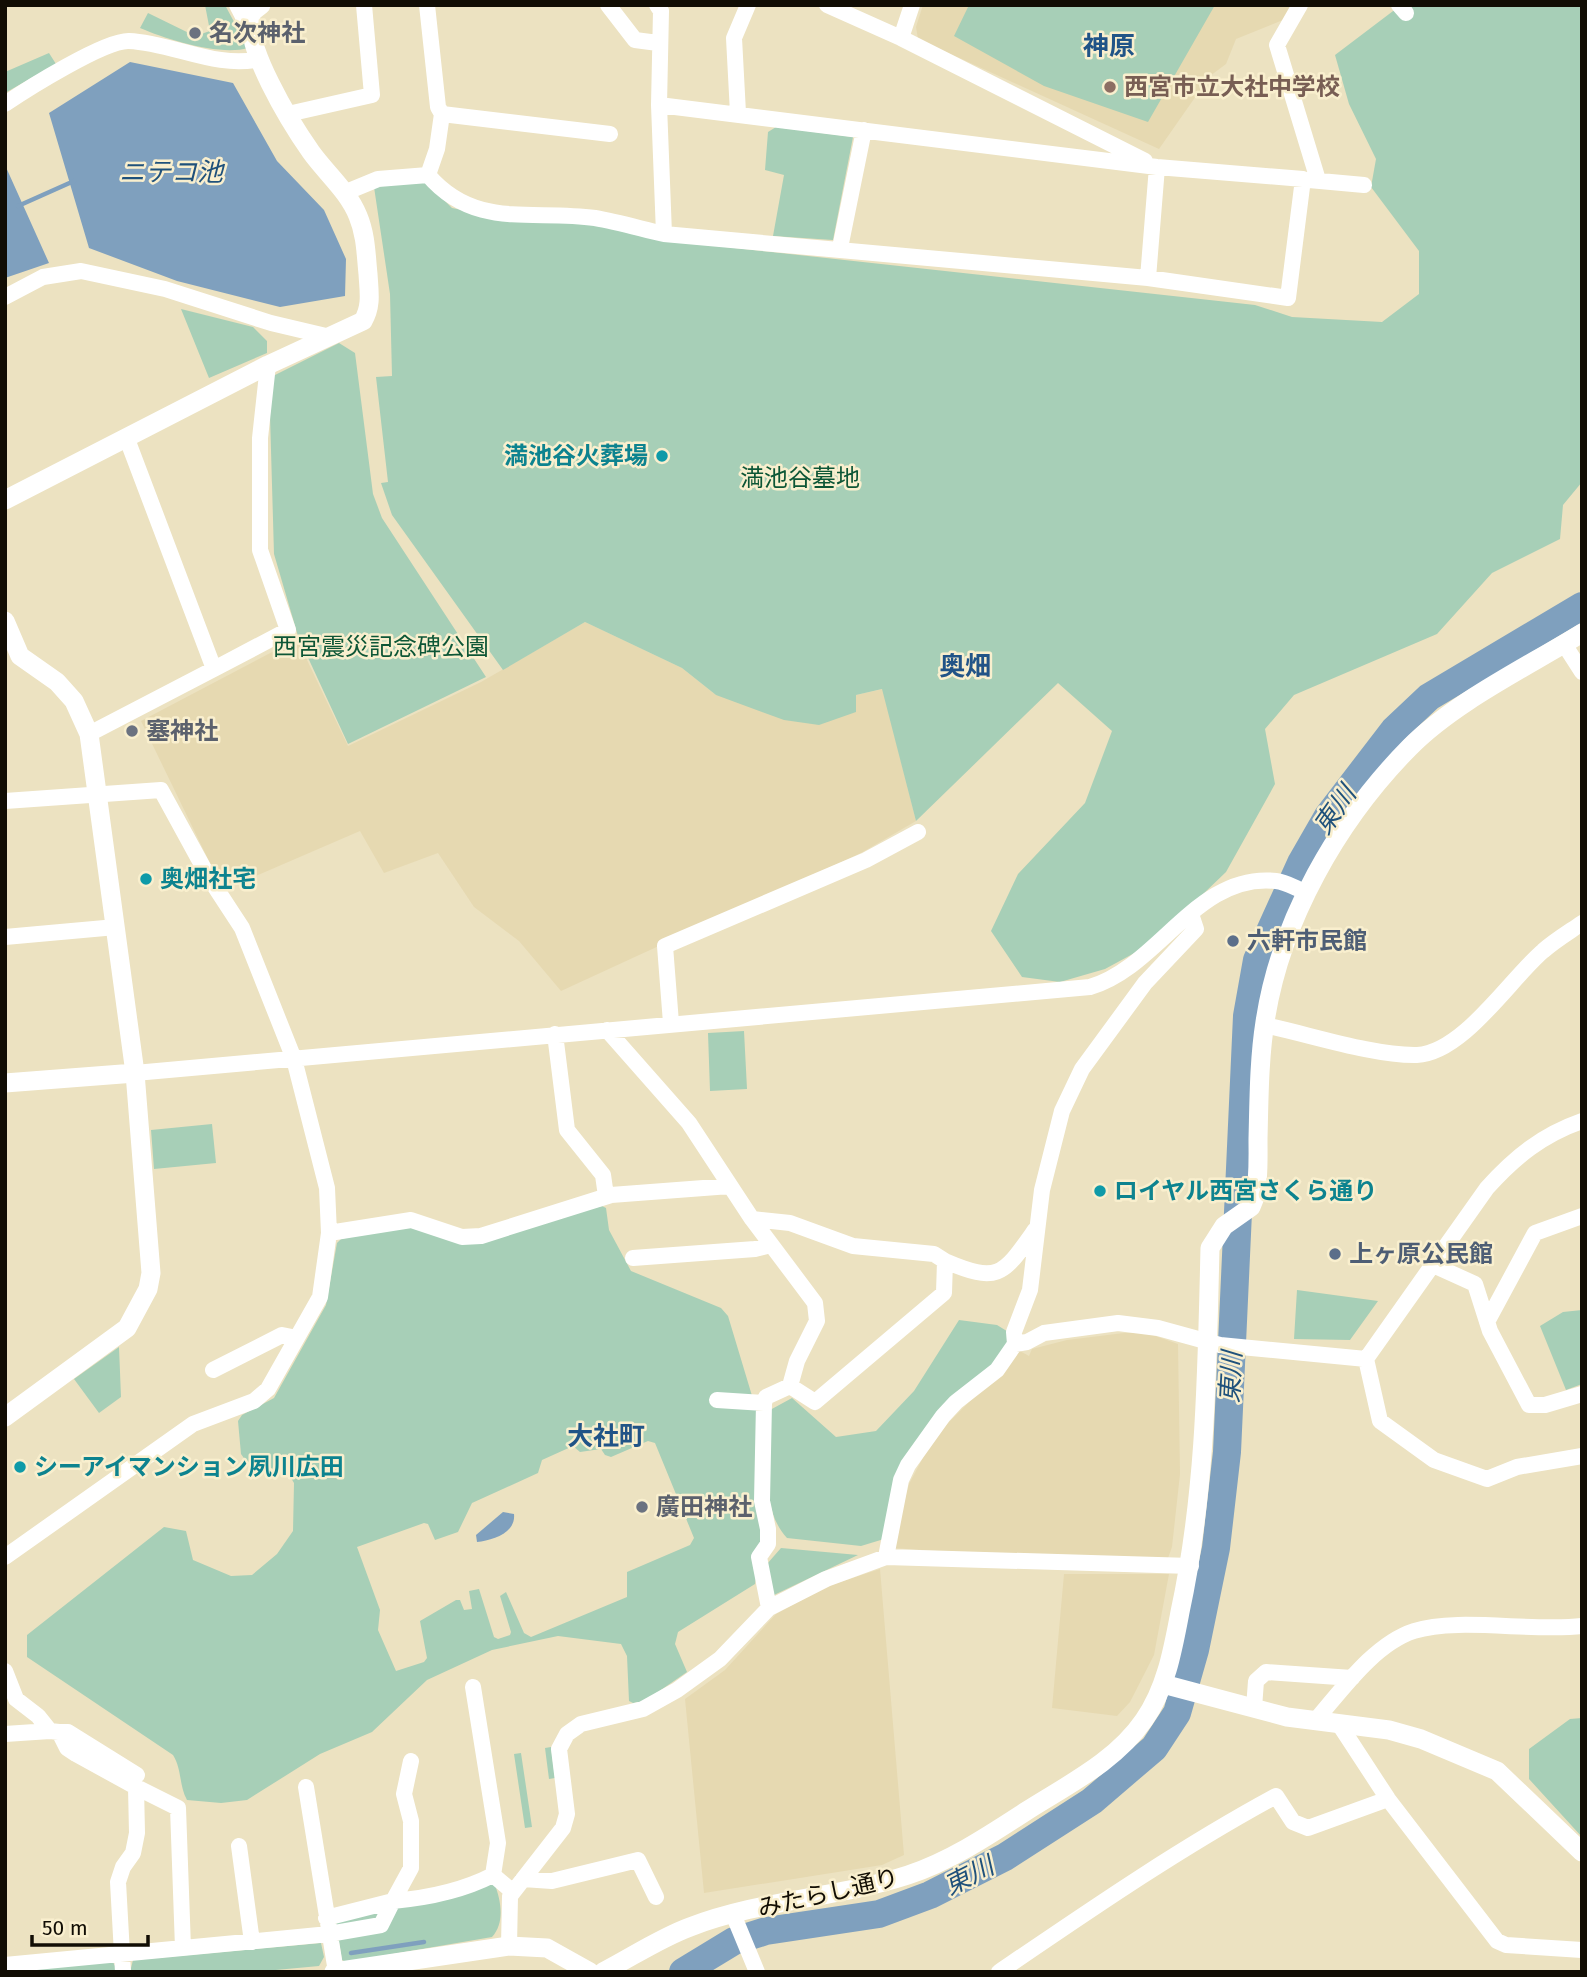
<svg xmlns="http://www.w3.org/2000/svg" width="1587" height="1977" font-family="'Fira Sans','Noto Sans JP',sans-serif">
  <rect width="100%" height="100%" fill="#ece2c1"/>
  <!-- built -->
  <path fill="#e6d9b1" d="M923,5H1293L1283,20L1236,39L1226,64L1210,76L1159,149L918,39L916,27Z
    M585,622L682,668L716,695H856L883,689L916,821L861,853L561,991L519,941L474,907L438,853L384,873L360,831L223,890L141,721L297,639L348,746L481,682Z
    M1124,1333H1147L1178,1344L1180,1474L1172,1547L1168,1558L999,1555L892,1548L909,1484L934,1437L1020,1351L1029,1356L1032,1349L1067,1340Z
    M880,1569L904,1855L882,1865L704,1893L685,1699L725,1670L776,1614L825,1587Z
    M1064,1574H1169L1154,1655L1130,1702L1117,1716L1052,1708Z"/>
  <!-- green -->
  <path fill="#a7cfb7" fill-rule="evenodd" d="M205,5H225L248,48C220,56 168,40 140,28L148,13L195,36L210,31Z
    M969,5H1215L1148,122L1044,86L954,36Z
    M1401,5H1582V482L1563,505L1560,539L1492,573L1437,634L1294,695L1265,729L1275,784L1226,872L1151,944L1105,969L1060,982L1022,977L991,931L1018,874L1085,803L1112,731L1058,683L916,821L882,689L856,695V712L819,725L784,720L716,695L682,668L585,622L503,670L392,515L381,483L388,482L376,377L392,376L390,294L374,187L425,181L452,208L513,220L592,224L662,240L1255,305L1292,317L1382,322L1419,294V251L1371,187L1376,159L1349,104L1335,55Z
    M49,53L56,64L5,93V72Z
    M776,127L853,137L833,240L773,236L784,175L765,170L768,132Z
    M181,309L253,327L267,341V353L209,378Z
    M339,343L355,353L373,494L382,518L486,677L348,744L298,636L274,554L270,415L273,376Z
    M744,1031L747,1089L710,1091L708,1033Z
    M212,1124L216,1163L154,1169L151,1130Z
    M602,1206L606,1208L609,1230L631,1271L721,1308L728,1316L756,1409L764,1528L755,1584L678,1632L675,1644L687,1672L645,1701L633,1703L629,1701L627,1656L621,1644L558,1636L492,1650L427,1680L372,1732L320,1754L247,1800L221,1803L187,1800C179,1786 182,1769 173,1755L27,1657V1635L164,1527L186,1531L193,1560L231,1576L252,1575L277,1554L293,1531L294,1483L288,1473L246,1461L241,1454L238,1421L242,1415L274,1398L326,1305L337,1243L341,1239L407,1225L464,1243ZM648,1441L655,1443L694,1538L690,1545L627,1572V1597L531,1637L524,1633L506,1592L500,1596L511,1632L510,1635L498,1639L494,1637L479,1589L469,1591L472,1609L464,1610L460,1600H456L420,1621L427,1658L424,1662L396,1671L378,1630L380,1610L357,1547L424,1523L428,1524L435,1540L458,1532L472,1503L538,1473L542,1460L573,1446L580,1452L601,1449L605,1455L611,1457Z
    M1297,1290L1378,1301L1350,1340L1294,1339Z
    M1582,1310V1384L1566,1390L1540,1326L1563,1312Z
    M959,1320L997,1325L1010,1333L1011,1342L897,1478L884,1539L861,1546L787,1538C758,1507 769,1450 770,1410L792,1398L836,1437L876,1431L914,1391Z
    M119,1347L121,1397L99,1413L74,1379Z
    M781,1548L858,1555L774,1595L767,1564Z
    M1582,1718V1837L1529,1779V1749L1570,1719Z
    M551,1747L555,1778L549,1779L545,1748Z
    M521,1753L532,1827L525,1828L514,1754Z
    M491,1883L495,1885C501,1901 505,1923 492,1937L346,1962L342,1960L336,1924L343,1918Z
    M321,1943L324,1957L319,1966L253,1972H130L133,1960Z
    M113,1962L118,1972H5Z"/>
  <!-- water -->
  <path fill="#7fa0be" d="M130,62L233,83L277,161L324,210L346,259L345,296L280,307L177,281L89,248L49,113Z
    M5,165L49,263L5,278Z
    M503,1512L514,1514C516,1533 493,1540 477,1542L476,1535Z"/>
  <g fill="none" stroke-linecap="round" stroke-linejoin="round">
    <!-- stream -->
    <path stroke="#7fa0be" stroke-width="4.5" d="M18,206L74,181
      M351,1953L424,1942"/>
    <!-- river -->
    <path stroke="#7fa0be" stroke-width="28" d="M683,1972L734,1941L766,1931L879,1914L930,1895L1005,1857L1092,1801L1154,1748L1177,1713L1195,1650L1216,1548L1227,1452L1247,1016L1257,960L1301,863L1328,816L1394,730L1429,697L1582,606"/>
    <!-- minor -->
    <path stroke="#fff" stroke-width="16" d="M237,5L250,30
      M427,5L438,107L442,114L437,149L428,175
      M608,5L635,40L658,43
      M657,5L661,11L659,105L664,234
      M827,5L901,38L1145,161
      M1300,5L1277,45L1318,180
      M1399,5L1406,13
      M901,38L912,5
      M5,104C27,89 105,40 129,41C173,43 216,69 260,59
      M738,113L734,38L748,5
      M288,114L372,95L364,5
      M442,114L610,134
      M428,175C475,230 532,209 595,218C618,222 642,229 664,234L1148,278L1288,298L1303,179L1157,167L659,105
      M1309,180L1364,185
      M344,193L378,179L428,175
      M840,248L864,130
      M1148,278L1157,167
      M5,297L43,277L81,271L165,289L271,323L326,336
      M1564,644L1582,672
      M214,669L288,630L260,550V438L268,365
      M89,734L214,669L127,439
      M5,801L161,790L208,876L242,928L294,1059L327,1188L329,1233L320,1297L268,1389L254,1401L193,1424L5,1557
      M5,937L116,927
      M671,1023L665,946L866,860L918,832
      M1264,1025C1308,1034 1374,1056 1417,1055C1463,1053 1510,979 1543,951C1554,941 1569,932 1582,923
      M607,1030L689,1123L752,1219L815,1303L817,1321L797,1361L790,1386L766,1397L764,1403L762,1501L768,1529V1544L759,1557L769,1608
      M555,1034L567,1130L603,1175L606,1196
      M135,1073L1090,987C1159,967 1197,872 1276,881C1286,882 1297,889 1306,892
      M752,1219L790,1223L853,1246L934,1254L945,1261
      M329,1233L411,1220L462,1237L481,1236L611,1195L730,1186
      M633,1258L755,1249L771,1245
      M1433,1265L1475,1284L1490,1331L1529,1405H1545L1582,1394
      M1487,1322L1535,1233L1582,1216
      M1015,1344L1027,1342L1044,1333L1118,1323L1158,1328L1220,1345L1366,1359L1487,1188C1515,1157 1542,1135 1582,1121
      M1366,1359L1380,1421L1434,1460L1487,1479L1517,1467L1582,1456
      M213,1370L282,1335L297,1338
      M790,1386L815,1402L944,1293L945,1261C999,1284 1003,1275 1035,1230
      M717,1400L764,1403
      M886,1557L901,1480L908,1465L943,1416L956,1402L997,1370L1015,1344L1014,1332L1030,1290L1042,1190L1062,1111L1082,1069L1145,983L1196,929L1191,914
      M5,1671L16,1699L38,1716L50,1731L5,1734
      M473,1687L498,1843L493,1875L513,1892
      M1254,1708L1256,1681L1266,1672L1352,1678
      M1315,1721C1342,1690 1374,1644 1414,1631C1457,1617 1532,1632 1582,1626
      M1339,1724L1388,1799L1497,1941L1506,1945L1582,1950
      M50,1731L59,1732L67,1748L76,1754L136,1787
      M59,1732H68L137,1775
      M306,1787L336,1972
      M239,1846L252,1942
      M523,1879L552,1881L638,1860L656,1897
      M733,1914L757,1972
      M326,1918L393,1901L411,1868V1821L404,1794L411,1761
      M509,1946L510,1896L563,1828L567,1814L559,1749L567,1734L581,1724L643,1709L677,1690L720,1659L769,1608L826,1579L886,1557L1191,1566
      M5,1965L329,1934L381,1925L393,1901C427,1898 462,1891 493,1875
      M123,1972L118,1882L123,1867L133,1853L137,1833L136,1787L178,1808L183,1948
      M999,1972C1090,1910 1180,1848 1276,1796L1293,1822L1308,1828L1388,1799"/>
    <!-- tertiary -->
    <path stroke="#fff" stroke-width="19" d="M5,500L268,365L363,321C372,306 369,291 368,274C366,255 366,235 358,216C348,191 326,173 311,152C292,125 241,43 252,12L261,5
      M5,621L20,656L57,682L74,701L89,734L135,1073L151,1273L148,1289L127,1328L5,1417
      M5,1083L135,1073
      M1163,1684L1287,1717L1389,1730L1421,1739L1497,1771L1582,1852
      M334,1972L509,1946L547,1948L590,1972
      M603,1972C632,1957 660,1938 690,1927C760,1900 837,1898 908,1875C951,1861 991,1834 1028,1810C1069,1784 1116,1761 1144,1720C1166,1689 1173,1649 1180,1612C1206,1492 1207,1370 1210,1248L1224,1226L1251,1207L1255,1197C1259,1178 1258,1158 1258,1139C1259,1100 1259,1060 1265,1022C1280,921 1338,820 1409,748C1454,702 1527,667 1582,633"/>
  </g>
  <!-- markers -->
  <g fill="#6b7280" stroke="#f9efce" stroke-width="2.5">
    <circle cx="195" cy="33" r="7"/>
    <circle cx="132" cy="731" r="7"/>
    <circle cx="642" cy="1507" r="7"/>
  </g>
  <circle fill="#8d6e63" stroke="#f9efce" stroke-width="2.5" cx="1110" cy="87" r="7"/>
  <g fill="#0f9aa8" stroke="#f9efce" stroke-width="2.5">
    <circle cx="662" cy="456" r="7"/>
    <circle cx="146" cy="879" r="7"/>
    <circle cx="1100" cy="1191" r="7"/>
    <circle cx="20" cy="1467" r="7"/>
  </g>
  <g fill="#5c6f8a" stroke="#f9efce" stroke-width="2.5">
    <circle cx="1233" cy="941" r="7"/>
    <circle cx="1335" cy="1254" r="7"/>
  </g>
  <g text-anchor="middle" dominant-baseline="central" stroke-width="5" stroke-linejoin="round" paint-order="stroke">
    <!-- worship labels -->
    <g font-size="24" font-weight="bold" fill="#5b616d" stroke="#f9efce" text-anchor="start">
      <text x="209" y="33">名次神社</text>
      <text x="146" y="731">塞神社</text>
      <text x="656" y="1507">廣田神社</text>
    </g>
    <!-- education labels -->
    <g font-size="24" font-weight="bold" fill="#785e54" stroke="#f9efce" text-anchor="start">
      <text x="1124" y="87">西宮市立大社中学校</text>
    </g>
    <!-- culture labels -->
    <g font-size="24" font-weight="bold" fill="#0d838f" stroke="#f9efce" text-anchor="start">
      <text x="648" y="456" text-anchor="end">満池谷火葬場</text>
      <text x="160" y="879">奥畑社宅</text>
      <text x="1114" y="1191">ロイヤル西宮さくら通り</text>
      <text x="34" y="1467">シーアイマンション夙川広田</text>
    </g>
    <!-- park labels -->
    <g font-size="24" fill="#0d5636" stroke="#f9efce">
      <text x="800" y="478">満池谷墓地</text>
      <text x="381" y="647">西宮震災記念碑公園</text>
    </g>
    <!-- service labels -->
    <g font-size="24" font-weight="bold" fill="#4e5e75" stroke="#f9efce" text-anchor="start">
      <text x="1247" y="941">六軒市民館</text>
      <text x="1349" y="1254">上ヶ原公民館</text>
    </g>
    <!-- street labels -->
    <g font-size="24" fill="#110d04" stroke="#f9efce">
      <text transform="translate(828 1893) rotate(-13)">みたらし通り</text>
    </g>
    <!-- neighbourhood labels -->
    <g font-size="26" font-weight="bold" fill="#215487" stroke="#f9efce">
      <text x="1109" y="46">神原</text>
      <text x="965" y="666">奥畑</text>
      <text x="606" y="1436">大社町</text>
    </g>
    <!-- water labels -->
    <g font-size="26" font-style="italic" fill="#1f517b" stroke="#f9efce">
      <text x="171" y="172">ニテコ池</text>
      <text transform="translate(1335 810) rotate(-55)">東川</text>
      <text transform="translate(1231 1377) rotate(-87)">東川</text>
      <text transform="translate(969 1876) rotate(-27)">東川</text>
    </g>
  </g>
  <!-- border -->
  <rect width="1587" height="1977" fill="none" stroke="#110d04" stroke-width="14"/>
  <!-- scale -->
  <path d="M32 1935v10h116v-10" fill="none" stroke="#110d04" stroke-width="3.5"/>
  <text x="42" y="1935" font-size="21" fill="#110d04" stroke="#f9efce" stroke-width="5" paint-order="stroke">50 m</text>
</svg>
